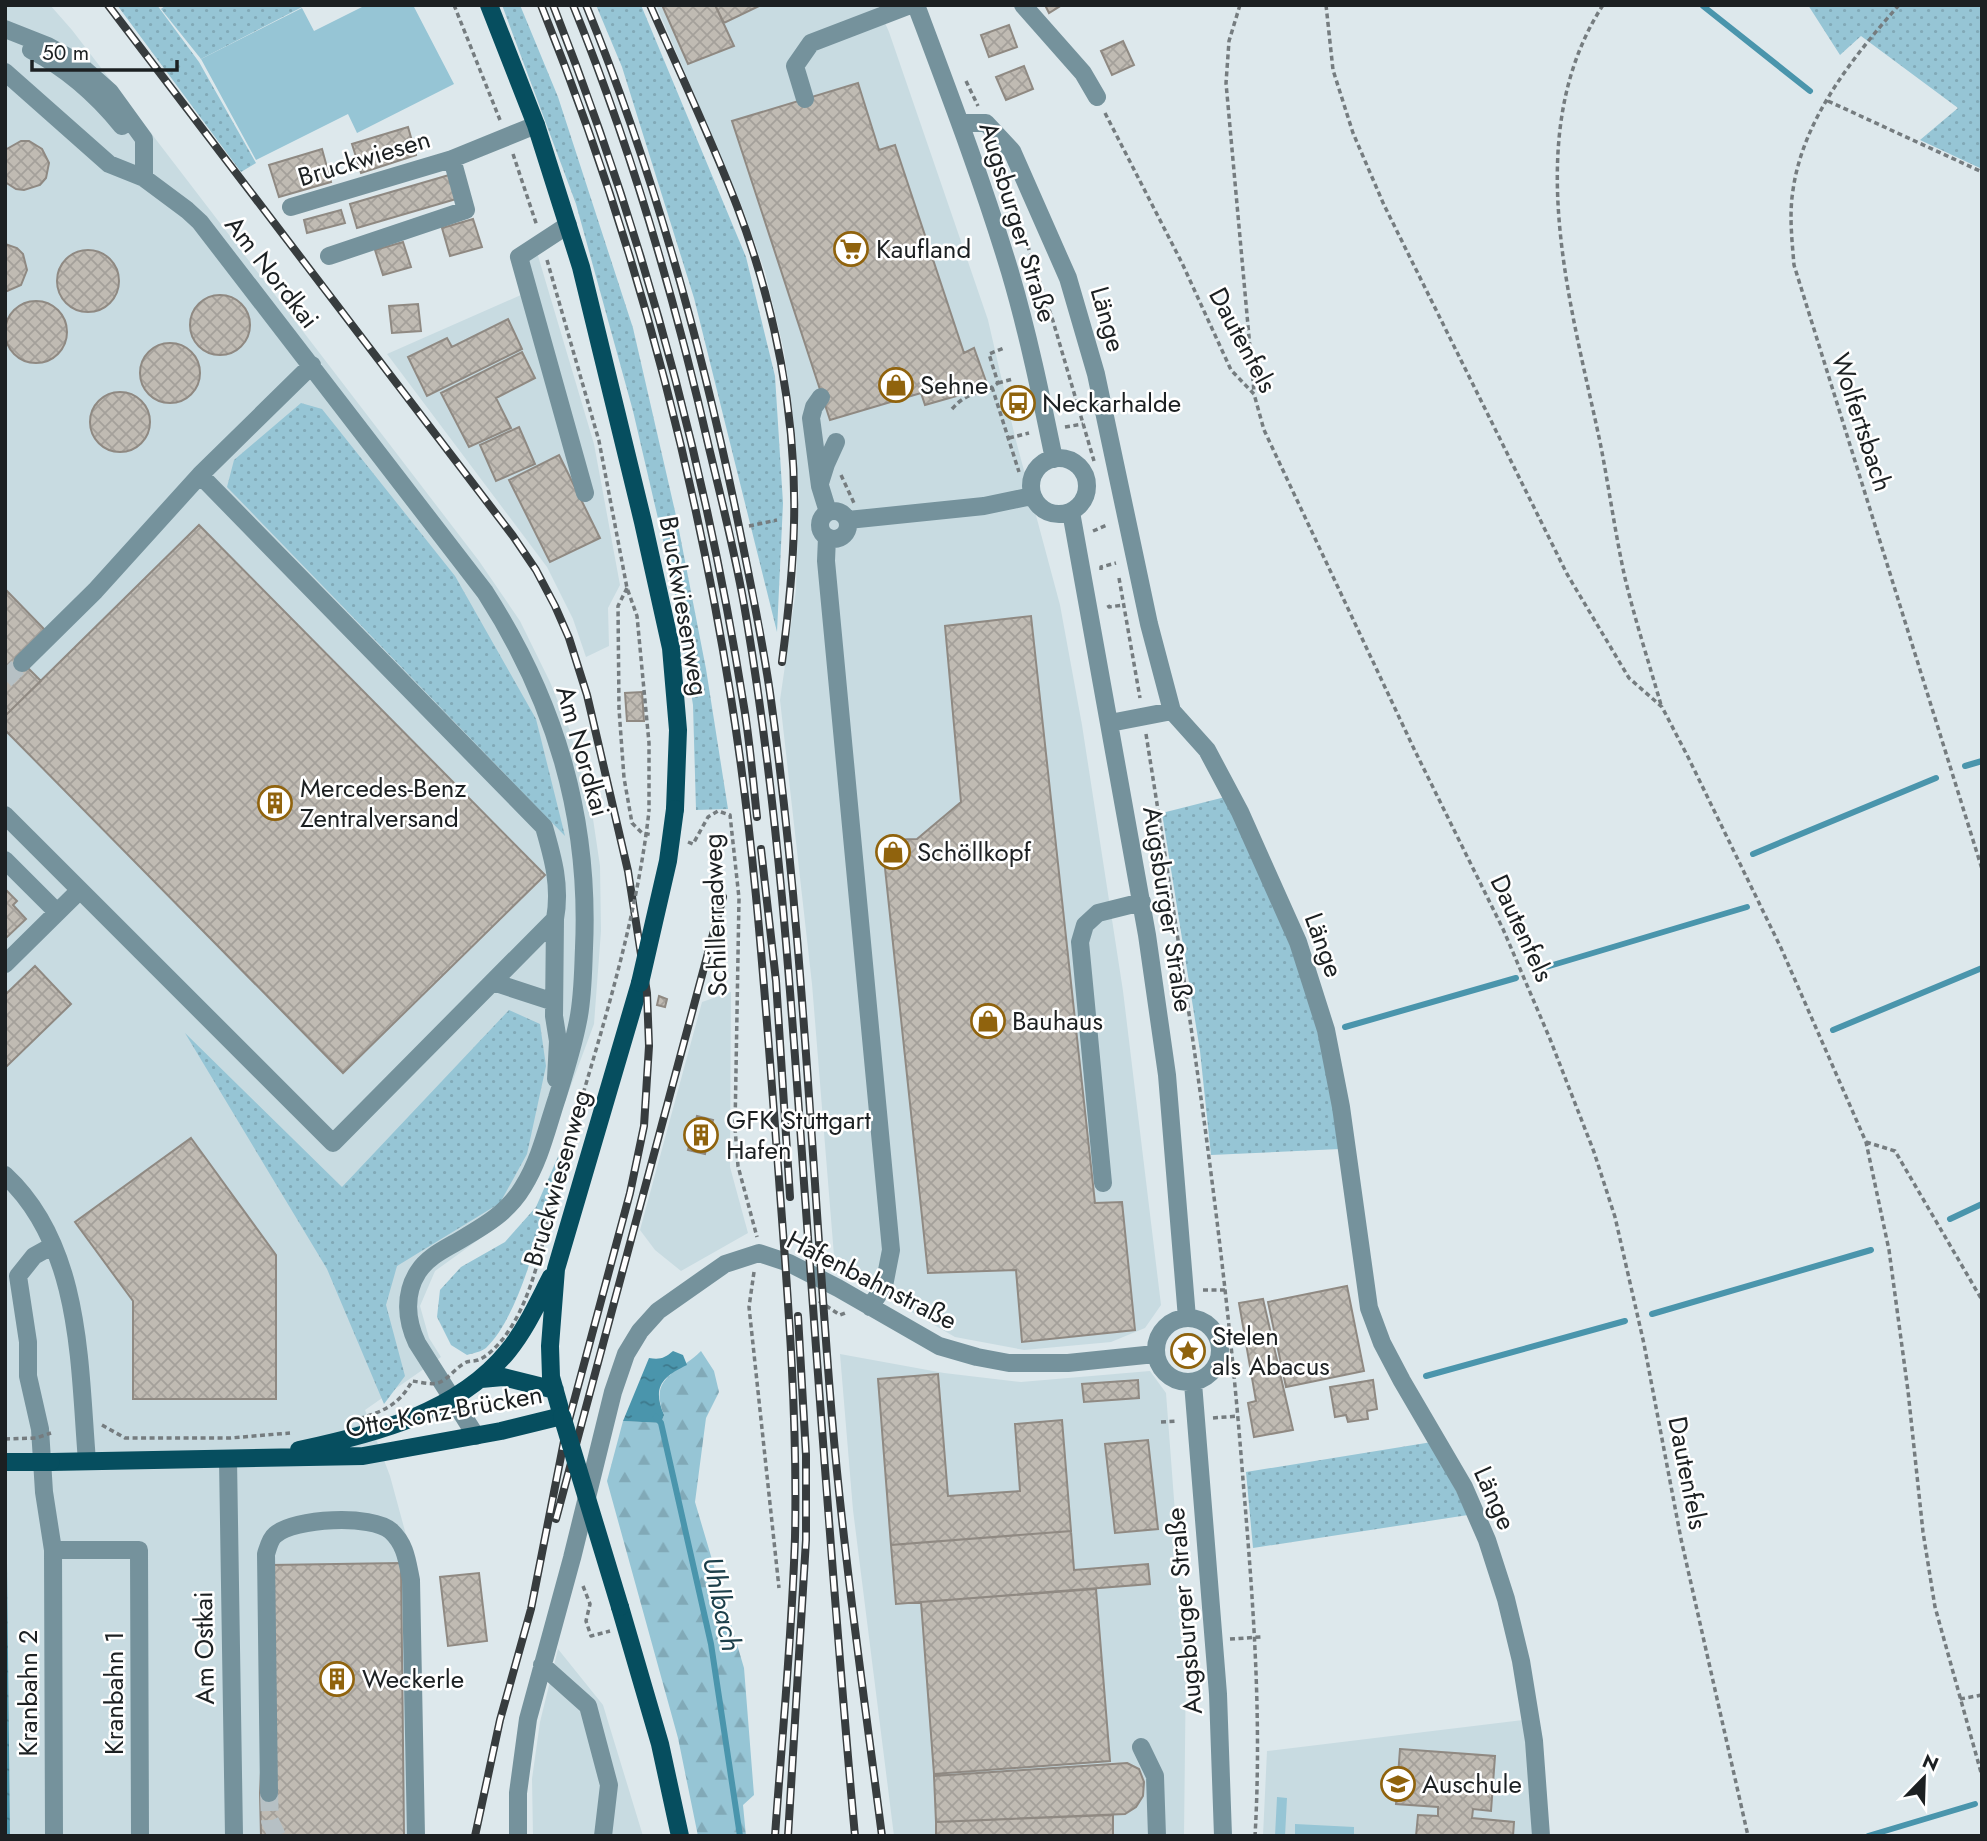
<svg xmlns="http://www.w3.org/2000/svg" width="1987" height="1841" font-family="Jost,sans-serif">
  <defs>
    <pattern id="grass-dots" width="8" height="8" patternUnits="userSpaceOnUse" patternTransform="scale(1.75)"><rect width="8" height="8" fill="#96c5d5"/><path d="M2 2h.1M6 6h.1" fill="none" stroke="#81a9b7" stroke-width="1.8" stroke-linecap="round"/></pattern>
    <pattern id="forest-firs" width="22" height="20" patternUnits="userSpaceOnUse" patternTransform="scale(1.75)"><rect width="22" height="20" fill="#96c5d5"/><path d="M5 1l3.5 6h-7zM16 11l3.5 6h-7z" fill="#81a9b7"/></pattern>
    <pattern id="water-ripples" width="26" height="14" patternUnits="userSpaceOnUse" patternTransform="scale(1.75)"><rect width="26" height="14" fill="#4a95ac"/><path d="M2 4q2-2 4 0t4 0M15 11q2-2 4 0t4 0" fill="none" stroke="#3d798c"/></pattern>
    <pattern id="building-cross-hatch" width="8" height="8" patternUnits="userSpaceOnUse" patternTransform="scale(1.75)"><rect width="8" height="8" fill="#c0bbb3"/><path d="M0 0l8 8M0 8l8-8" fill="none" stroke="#a4a09a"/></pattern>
  </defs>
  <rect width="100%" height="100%" fill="#dde8ec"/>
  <!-- built -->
  <path fill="#c8dbe1" d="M5,5H50L72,30L479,561L520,621L550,682L570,731L592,812L600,866L601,931L594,1024L533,1187L510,1217L435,1271L420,1306L429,1338L441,1357L365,1410L390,1476L415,1568L422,1836H10L5,1381Z
    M656,5H877L889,32L988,320L1015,437L1060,605L1082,725L1123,991L1161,1305L1145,1328L1111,1342L1024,1350L955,1337L835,1268L812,984L780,700L796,590L799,493L793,418L784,351L765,272L741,204Z
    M533,239L594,444L620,585L608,608L609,646L586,657L573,619L547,567L387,354L521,295L511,253Z
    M731,992L730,1167L748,1233L681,1271L655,1250L640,1230L702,1002Z
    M840,1354L944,1373L1021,1382L1150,1371L1166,1393L1186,1659L1184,1836H894L853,1510Z
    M558,1649L603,1705L643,1836H533L532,1779L540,1722Z
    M1523,1720L1528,1741L1532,1836H1263L1267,1751Z"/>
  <!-- grass -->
  <path fill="url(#grass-dots)" d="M117,5H157L199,62L256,163L241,172Z
    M166,5H306L201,59L161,9Z
    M502,5H520L558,97L633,328L677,520L706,669L728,809L696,810L693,705L673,583L633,411L576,204Z
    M596,5H641L746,257L775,376L783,503L777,632L694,298L622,67Z
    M1808,5H1982V169L1920,140L1958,108L1861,36L1840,55Z
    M301,403L322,409L455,576L536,719L565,836L227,487L234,460Z
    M1233,795L1318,1013L1340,1149L1211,1155L1200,1051L1162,813Z
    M509,1010L540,1024L546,1066L527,1154L500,1203L397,1266L386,1305L405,1376L384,1404L327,1269L185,1033L342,1187Z
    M560,1152C546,1204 524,1312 486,1348C481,1352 473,1353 467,1355L451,1345L437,1317L440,1290L461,1267L505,1242L536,1207Z
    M1172 1350a17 17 0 1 1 34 0a17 17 0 1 1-34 0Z
    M1432,1442L1468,1515L1253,1548L1246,1472Z"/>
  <!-- forest -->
  <path fill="url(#forest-firs)" d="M701,1351L714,1371L719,1392L706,1418L695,1502L744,1668L754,1795L743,1805L746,1836H698L678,1738L607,1481L623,1421L661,1423L664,1415C648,1376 679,1373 701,1351Z"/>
  <!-- pitch -->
  <path fill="#96c5d5" d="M366,5H413L454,84L357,133L348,114L256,160L201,59L302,8L314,31Z
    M1277,1797L1287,1798L1285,1836H1275Z
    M1295,1824L1354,1827V1836H1295Z"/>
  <!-- water -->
  <path fill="url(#water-ripples)" d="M673,1351L683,1355L687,1365C662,1377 652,1387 664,1415L661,1423L623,1421L649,1358C660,1360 665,1358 673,1351Z
    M5,1381L10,1836H5Z"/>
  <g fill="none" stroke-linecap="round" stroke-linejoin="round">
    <!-- stream -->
    <path stroke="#4a95ac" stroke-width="6" d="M1703,6L1810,91
      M1965,766L1982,761
      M1753,854L1936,778
      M1536,970L1747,907
      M1345,1027L1516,978
      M1833,1030L1982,968
      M1950,1219L1982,1204
      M1652,1314L1871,1250
      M1426,1376L1625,1321
      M656,1417L661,1423L711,1644L740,1836
      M1868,1836L1975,1804"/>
  </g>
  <!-- building -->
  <path fill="url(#building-cross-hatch)" stroke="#8f8982" stroke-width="2" d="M662,5H715L734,46L688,64Z
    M715,5H761L724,23Z
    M1045,5H1062L1049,13Z
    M1009,25L1017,47L989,57L981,35Z
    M1123,41L1134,65L1112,75L1101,51Z
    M1024,66L1033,89L1006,100L996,77Z
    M858,83L879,150L895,145L964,353L974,348L988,387L925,405L921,393L830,420L732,121Z
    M408,127L416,155L361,173L352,144Z
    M21,141H29L42,149L49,163L46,178L40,185L24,190L16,189L5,182V150Z
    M322,149L331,182L279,197L269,165Z
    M449,175L456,199L357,228L350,204Z
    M341,210L345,223L307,233L304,220Z
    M473,219L482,247L450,256L442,228Z
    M403,242L411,267L383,275L375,250Z
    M5,244L17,248L23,254L27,270L21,285L5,292Z
    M57 281a31 31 0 1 1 62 0a31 31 0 1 1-62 0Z
    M190 325a30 30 0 1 1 60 0a30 30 0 1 1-60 0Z
    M5 332a31 31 0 1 1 62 0a31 31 0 1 1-62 0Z
    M418,304L421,331L392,333L389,306Z
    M508,319L522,349L427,396L408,357L447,338L452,347Z
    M140 373a30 30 0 1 1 60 0a30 30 0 1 1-60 0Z
    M522,352L535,378L496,398L511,428L469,447L441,393Z
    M90 422a30 30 0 1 1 60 0a30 30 0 1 1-60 0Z
    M519,427L535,464L496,481L480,445Z
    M559,455L600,538L550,562L509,480Z
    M199,525L545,875L343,1073L5,730V716Z
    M5,589L45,630L17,657L41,681L5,716Z
    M1031,616L1095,1203L1122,1202L1135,1330L1022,1342L1016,1270L928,1273L882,840L917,839L961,802L945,626Z
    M642,692L644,721H627L625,693Z
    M5,889L17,901L13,905L26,919L5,939Z
    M35,966L71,1004L5,1068V995Z
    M659,996L667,999L665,1007L657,1005Z
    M697,1116L713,1120L705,1154L688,1150Z
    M191,1138L276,1255V1399H133V1301L75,1222Z
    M1347,1286L1364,1371L1286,1387L1268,1302Z
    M1263,1299L1293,1430L1254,1437L1248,1403L1256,1401L1239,1303Z
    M938,1374L948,1496L1020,1491L1015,1424L1062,1420L1071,1531L891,1545L878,1379Z
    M1138,1380L1139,1398L1084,1402L1082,1384Z
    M1373,1380L1377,1409L1367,1411L1368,1419L1348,1422L1346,1415L1335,1417L1330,1387Z
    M1148,1440L1158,1529L1115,1533L1105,1444Z
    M1071,1531L1074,1570L1148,1564L1150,1584L896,1604L891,1545Z
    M401,1563L404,1836H261L260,1793L271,1565Z
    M479,1573L487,1641L448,1646L440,1577Z
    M1096,1589L1110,1761L934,1774L921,1602Z
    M1400,1749L1495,1756L1491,1811L1473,1809L1472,1818L1514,1822L1513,1836H1416L1418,1815L1438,1816V1807L1396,1804Z
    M1127,1763L1139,1769L1144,1782L1143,1796L1136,1807L1125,1814L936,1822L934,1776Z
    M1113,1815V1836H936V1822Z"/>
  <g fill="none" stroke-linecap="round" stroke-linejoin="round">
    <!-- minor-tunnel -->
    <path stroke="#b6c0c4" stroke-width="18" stroke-dasharray="18 9" stroke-linecap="butt" d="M5,680L22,663
      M269,1793L270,1821L277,1836"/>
    <!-- path -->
    <path stroke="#757c7f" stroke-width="3.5" stroke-dasharray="5 3.5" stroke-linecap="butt" d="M454,5L500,120
      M1240,5L1229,41L1226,83L1254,392
      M1326,5L1333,70L1353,133L1384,205L1567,574L1629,678L1662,707L1688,757L1781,948L1866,1142L1889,1250L1908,1391L1923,1532L1935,1607L1982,1776
      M1603,5C1519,135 1571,304 1600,442C1609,487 1615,533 1625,578C1635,620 1649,663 1661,705
      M1899,5C1853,57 1803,119 1793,190C1789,215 1792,240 1794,265L1982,869
      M966,81L978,106
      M1828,101L1982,172
      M1105,113L1182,263L1231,370L1254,394L1264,430L1415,751L1503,929L1550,1039L1594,1152L1615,1217L1644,1344L1681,1539L1748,1836
      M513,154L537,226
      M1014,205L1053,321L1094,461
      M547,260L599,441L627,588L637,616L649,743V811
      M998,383L1013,379
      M992,387L1019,472
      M952,409C968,390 981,396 998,383L989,354L1004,348
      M1065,427L1083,424
      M1009,438L1029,433
      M841,475L854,503
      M749,526L777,520
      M1093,531L1107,525
      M1101,570V567L1116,563
      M1119,578L1140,698
      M627,588L618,606L619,709L624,778L632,823L642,833L653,835
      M1108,605L1109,607L1123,605
      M1146,734C1185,981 1224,1229 1243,1480C1253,1599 1262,1716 1255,1836
      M688,842L693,844L708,817L718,811L730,815L739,898L735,1128L738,1166L757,1237
      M1866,1142L1895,1151L1982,1300
      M754,1272L749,1307L779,1588
      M1203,1290H1225
      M819,1301L840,1315L845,1313
      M1213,1418L1238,1416
      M1161,1422L1177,1421
      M102,1425L125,1438H230L290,1433
      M583,1586L590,1604L586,1621L591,1636L610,1631
      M1230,1639L1261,1637
      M1960,1699L1982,1695"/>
    <!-- minor -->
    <path stroke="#75929c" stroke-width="18" d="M916,5C949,93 983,182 1010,272C1028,333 1041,396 1054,459
      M1023,5L1083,73L1097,97
      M5,29L48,46L75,61L110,92L144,139V178
      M31,50C68,69 96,94 122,126
      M5,72L109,164L144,178L187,210L200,222L485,592C555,701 590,817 584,948C583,972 583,997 578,1021C573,1047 565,1072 557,1098C547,1128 540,1160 523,1187C507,1214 482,1227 455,1243C441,1251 427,1258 418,1272C404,1294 406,1320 417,1343L476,1436
      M805,99L795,66L811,43L910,5
      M960,123H986L1012,151L1068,278L1096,374L1149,624L1172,711L1207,750L1240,812L1298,942L1326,1030L1341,1107L1369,1308L1382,1343L1402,1381L1464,1487L1487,1540L1506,1599L1521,1661L1534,1741L1541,1836
      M291,207L452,159L536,125
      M568,225L519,257L585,493
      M329,256L466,210L452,159
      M821,397L814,407L811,418L820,486L828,512
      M1031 486a28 28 0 1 1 56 0a28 28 0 1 1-56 0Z
      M820,483L826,464L836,442
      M820 525a14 14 0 1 1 28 0a14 14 0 1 1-28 0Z
      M1071,512L1147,935L1167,1075L1187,1318
      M848,520L984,506L1032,496
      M827,537L826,561L891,1250L884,1286L870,1307
      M22,663L95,591L200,475L312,365
      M1110,723L1172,711
      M5,815L333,1143L555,919C561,886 553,858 544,827L200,475
      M5,860L57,912
      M555,919L554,1016L558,1041L556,1079
      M5,964L80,890
      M493,982L554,1002
      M5,1175C82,1246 79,1365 87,1461
      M1103,1183L1080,942L1085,925L1098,913L1142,902
      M52,1246L34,1256L18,1276L28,1342V1376L40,1429L44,1492L53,1550H139L140,1836
      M1156 1350a32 32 0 1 1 64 0a32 32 0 1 1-64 0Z
      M1193,1383L1218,1694L1223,1836
      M228,1459L234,1836
      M53,1550L54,1836
      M542,1665L588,1706L609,1785L603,1836
      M1141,1747L1155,1776L1157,1836
      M269,1793L266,1554C268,1548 270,1539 275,1535C294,1518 372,1514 391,1531C406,1545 407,1561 411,1580L416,1836
      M518,1836V1793L528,1719L572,1558L613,1392L626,1354L640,1331L658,1311L725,1264L759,1253L789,1263L838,1288L939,1346L977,1357L1009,1363H1068L1155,1354"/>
    <!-- major -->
    <path stroke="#064e5f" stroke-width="18" d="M489,5L536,125L581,267L643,522L671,648L678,730L675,809
      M481,1379L503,1377L555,1390
      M299,1450C374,1434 458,1413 508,1351C526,1329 538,1302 551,1277
      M51,1462L363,1456L501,1431L562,1416L551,1377L550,1346L556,1269L640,983
      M620,1607L660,1744L680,1836"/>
    <!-- rail casing -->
    <g stroke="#373c3e" stroke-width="8">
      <path id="rail" d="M108,5L513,536L536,570L555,606L569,638L587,695L628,871L647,993L649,1046L644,1126L630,1193L566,1431L531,1609L500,1720L475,1836
        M541,5C631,228 693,461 731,698C754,840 764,984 775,1126C785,1263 798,1400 795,1537C792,1637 782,1736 775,1836
        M553,5C642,231 706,467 744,707C750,743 753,781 757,817
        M573,5C632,150 675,299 710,452C723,506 737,561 746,616C778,804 791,994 804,1183C820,1401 835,1618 855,1836
        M586,5C652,167 699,336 735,507C748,571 762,635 771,700C804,938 812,1178 832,1418C844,1557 864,1697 882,1836
        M650,5C679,71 711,138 737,206C775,306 797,417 794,524C793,570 788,616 782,662
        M761,849L776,981L790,1197
        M556,1519L723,897
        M788,1836L806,1540V1455L798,1316"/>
    </g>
    <!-- rail -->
    <use href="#rail" stroke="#fff" stroke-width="5" stroke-dasharray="16" stroke-linecap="butt"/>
    <!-- path-bridge -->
    <path stroke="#757c7f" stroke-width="3.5" stroke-dasharray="5 3.5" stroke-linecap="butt" d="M351,1421C378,1413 398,1408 412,1381C420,1382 430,1385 438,1383C447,1380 455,1369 463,1364C468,1360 472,1362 478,1360C487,1357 496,1347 502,1340C537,1296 544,1229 559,1176C593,1056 635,935 649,811
      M5,1439L36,1438L51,1433"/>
    <!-- major-bridge -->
    <path stroke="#064e5f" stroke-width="18" d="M640,983L668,861L675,809
      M562,1416L620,1607
      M5,1462H51"/>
  </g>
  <!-- icons -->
  <defs>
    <g id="supermarket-ring" transform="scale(1.75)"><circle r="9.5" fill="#fff" stroke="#90630d" stroke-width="1.5"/><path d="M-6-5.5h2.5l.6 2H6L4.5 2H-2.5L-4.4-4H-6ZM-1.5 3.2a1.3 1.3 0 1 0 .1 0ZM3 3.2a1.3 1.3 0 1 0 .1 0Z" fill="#90630d"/></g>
    <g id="shop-ring" transform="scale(1.75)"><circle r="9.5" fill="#fff" stroke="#90630d" stroke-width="1.5"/><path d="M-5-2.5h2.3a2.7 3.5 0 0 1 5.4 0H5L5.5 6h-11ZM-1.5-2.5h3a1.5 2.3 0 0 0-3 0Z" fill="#90630d"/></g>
    <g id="bus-ring" transform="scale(1.75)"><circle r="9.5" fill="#fff" stroke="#90630d" stroke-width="1.5"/><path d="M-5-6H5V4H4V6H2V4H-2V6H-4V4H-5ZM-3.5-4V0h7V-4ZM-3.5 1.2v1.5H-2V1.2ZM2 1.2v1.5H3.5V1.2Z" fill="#90630d"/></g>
    <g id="building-ring" transform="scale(1.75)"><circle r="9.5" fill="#fff" stroke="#90630d" stroke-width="1.5"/><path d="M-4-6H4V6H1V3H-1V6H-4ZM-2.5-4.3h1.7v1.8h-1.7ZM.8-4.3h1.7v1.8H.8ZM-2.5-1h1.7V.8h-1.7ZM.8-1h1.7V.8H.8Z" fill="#90630d"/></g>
    <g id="sight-ring" transform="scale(1.75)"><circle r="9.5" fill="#fff" stroke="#90630d" stroke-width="1.5"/><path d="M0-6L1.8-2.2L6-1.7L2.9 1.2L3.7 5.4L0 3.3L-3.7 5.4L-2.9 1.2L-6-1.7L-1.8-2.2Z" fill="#90630d"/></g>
    <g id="school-ring" transform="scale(1.75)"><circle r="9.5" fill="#fff" stroke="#90630d" stroke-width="1.5"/><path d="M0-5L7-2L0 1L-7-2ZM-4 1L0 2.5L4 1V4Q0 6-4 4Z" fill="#90630d"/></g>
  </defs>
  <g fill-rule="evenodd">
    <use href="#supermarket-ring" x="851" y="249"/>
    <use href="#shop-ring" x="896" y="385"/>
    <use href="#bus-ring" x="1018" y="403"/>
    <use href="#building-ring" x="275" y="803"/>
    <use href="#shop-ring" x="893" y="852"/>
    <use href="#shop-ring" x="988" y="1021"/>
    <use href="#building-ring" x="701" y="1135"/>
    <use href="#sight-ring" x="1188" y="1351"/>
    <use href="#building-ring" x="337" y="1679"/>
    <use href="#school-ring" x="1398" y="1784"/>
  </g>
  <g text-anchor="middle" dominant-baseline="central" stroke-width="5" stroke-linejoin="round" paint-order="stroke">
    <!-- street labels -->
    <g font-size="26" fill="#1c2022" stroke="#fff">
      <text transform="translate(364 158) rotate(-17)">Bruckwiesen</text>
      <text transform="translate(1018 222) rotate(73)">Augsburger Straße</text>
      <text transform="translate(272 272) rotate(52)">Am Nordkai</text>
      <text transform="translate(1108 319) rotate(74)">Länge</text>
      <text transform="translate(1243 340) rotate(62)">Dautenfels</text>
      <text transform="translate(1862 422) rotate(72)">Wolfertsbach</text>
      <text transform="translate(684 606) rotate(80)">Bruckwiesenweg</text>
      <text transform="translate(583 751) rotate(74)">Am Nordkai</text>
      <text transform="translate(1168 909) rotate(81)">Augsburger Straße</text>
      <text transform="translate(715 915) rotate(-92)">Schillerradweg</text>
      <text transform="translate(1522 928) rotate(65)">Dautenfels</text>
      <text transform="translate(1324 945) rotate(70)">Länge</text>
      <text transform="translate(557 1178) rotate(-74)">Bruckwiesenweg</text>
      <text transform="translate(872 1280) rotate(27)">Hafenbahnstraße</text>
      <text transform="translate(444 1411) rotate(-10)">Otto-Konz-Brücken</text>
      <text transform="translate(1688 1473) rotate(79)">Dautenfels</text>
      <text transform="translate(1495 1498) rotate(66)">Länge</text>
      <text transform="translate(1184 1611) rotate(-95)">Augsburger Straße</text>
      <text transform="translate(204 1648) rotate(-91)">Am Ostkai</text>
      <text transform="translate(28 1693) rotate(-90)">Kranbahn 2</text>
      <text transform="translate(114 1693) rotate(-90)">Kranbahn 1</text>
    </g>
    <!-- poi labels -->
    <g font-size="26" fill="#1c2022" stroke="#fff" text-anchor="start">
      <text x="876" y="249">Kaufland</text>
      <text x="920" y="385">Sehne</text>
      <text x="1042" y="403">Neckarhalde</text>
      <text x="300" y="788">Mercedes-Benz<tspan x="300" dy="30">Zentralversand</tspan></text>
      <text x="917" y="852">Schöllkopf</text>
      <text x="1012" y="1021">Bauhaus</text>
      <text x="726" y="1120">GFK Stuttgart<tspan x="726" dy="30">Hafen</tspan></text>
      <text x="1212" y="1336">Stelen<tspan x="1212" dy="30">als Abacus</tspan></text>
      <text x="362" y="1679">Weckerle</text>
      <text x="1422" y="1784">Auschule</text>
    </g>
    <!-- water labels -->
    <g font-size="28" font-style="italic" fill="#1c3f4a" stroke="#fff">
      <text transform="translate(722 1604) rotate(78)">Uhlbach</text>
    </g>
  </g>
  <!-- border -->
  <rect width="1987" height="1841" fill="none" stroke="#1c2022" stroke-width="14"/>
  <!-- north arrow -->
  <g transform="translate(1924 1778) rotate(23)" stroke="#ffffff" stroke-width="5" paint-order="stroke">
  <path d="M0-5L12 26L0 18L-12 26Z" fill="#1c2022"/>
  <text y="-10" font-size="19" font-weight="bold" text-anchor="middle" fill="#1c2022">N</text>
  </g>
  <!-- scale -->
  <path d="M32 60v10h145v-10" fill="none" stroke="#1c2022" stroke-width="3.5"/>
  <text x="42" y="60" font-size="21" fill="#1c2022" stroke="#ffffff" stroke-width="5" paint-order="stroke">50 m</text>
</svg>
